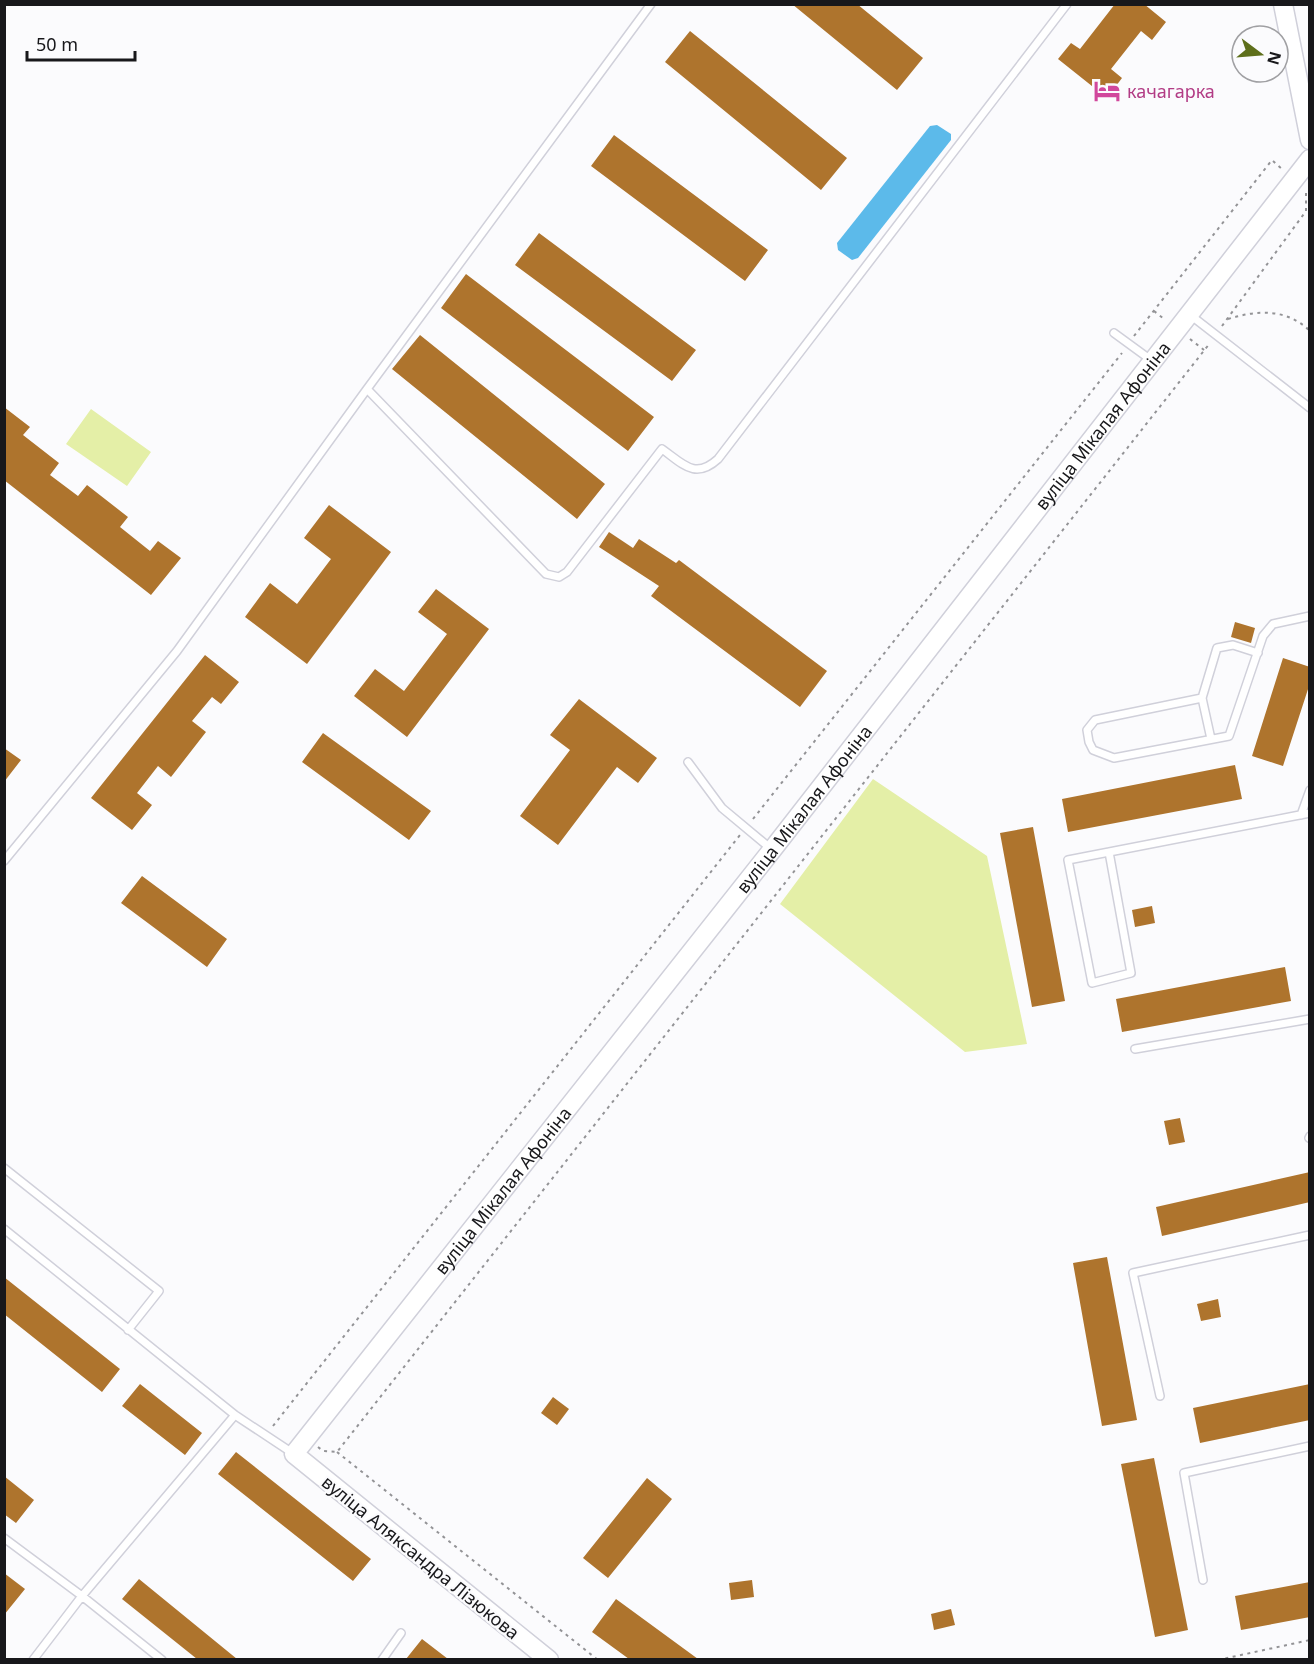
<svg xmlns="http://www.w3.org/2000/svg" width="1314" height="1664" font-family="'Noto Sans',sans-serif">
  <rect width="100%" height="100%" fill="#fbfbfd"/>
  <!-- green -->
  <path fill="#e4efa7" d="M91,409L151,452L127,486L66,444Z
    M873,779L987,856L1027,1044L965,1052L780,904Z"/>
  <!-- water -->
  <path fill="#5cbaea" d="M937,125L951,134V140L858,258L852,260L838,250L837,243L930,126Z"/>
  <!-- building -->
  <path fill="#ae742d" d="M792,4H857L923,58L897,90Z
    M1115,4H1144L1166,22L1152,40L1141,31L1111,69L1122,78L1107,98L1058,59L1071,43L1080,49Z
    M690,31L847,158L821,190L665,62Z
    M614,135L768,250L745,281L591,166Z
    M539,233L696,350L672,381L515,265Z
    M466,274L654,417L628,451L441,308Z
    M420,335L605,484L577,519L392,369Z
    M4,407L30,427L23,435L59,463L50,475L78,496L87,485L128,517L120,527L150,551L158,541L181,558L151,595L4,480Z
    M329,505L391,552L307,664L245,617L270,583L297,604L331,559L304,538Z
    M609,532L633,548L639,539L676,563L679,560L827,671L800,707L651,596L659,586L599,547Z
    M436,589L489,629L407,737L354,696L375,669L404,691L447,634L418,612Z
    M1235,622L1255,628L1251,643L1231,637Z
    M205,655L239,682L221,704L212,697L192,721L206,732L171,777L158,766L137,793L152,805L132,830L91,798Z
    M1283,658L1310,667V683L1283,766L1252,756Z
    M579,699L657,758L638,783L617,767L558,845L520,816L570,750L550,735Z
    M323,733L431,811L409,840L302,762Z
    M4,748L21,760L4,782Z
    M1235,765L1242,799L1068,832L1062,799Z
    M1033,827L1065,1001L1032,1007L1000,833Z
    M142,876L227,939L207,967L121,903Z
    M1152,906L1155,923L1135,927L1132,910Z
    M1285,967L1291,1001L1122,1032L1116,999Z
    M1180,1118L1185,1142L1169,1145L1164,1121Z
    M1310,1172V1202L1162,1236L1156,1207Z
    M1107,1257L1137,1420L1102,1426L1073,1263Z
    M4,1277L120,1369L102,1392L4,1314Z
    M1218,1299L1221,1317L1201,1321L1197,1304Z
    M140,1384L202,1433L185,1455L122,1406Z
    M1310,1384V1420L1200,1443L1193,1408Z
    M553,1397L569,1409L557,1425L541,1413Z
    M236,1452L371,1559L353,1581L218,1474Z
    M1154,1458L1188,1630L1155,1637L1121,1464Z
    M4,1476L34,1500L16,1523L4,1514Z
    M647,1478L672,1499L608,1578L583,1558Z
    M4,1573L25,1589L4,1615Z
    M139,1579L237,1659H197L122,1599Z
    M752,1580L754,1597L731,1600L729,1583Z
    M1310,1582V1617L1241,1630L1235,1596Z
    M616,1599L698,1659H629L592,1632Z
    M951,1609L955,1625L934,1630L931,1614Z
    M422,1639L448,1659H406Z"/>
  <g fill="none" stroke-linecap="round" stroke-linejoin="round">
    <!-- service casing -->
    <g stroke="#d0d0da" stroke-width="10">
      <path id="service" d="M1189,314L1310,408
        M1114,333L1151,360
        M367,389L651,4
        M1202,698L1095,720L1087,730L1089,742L1093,750L1114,758L1229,736L1263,636L1273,624L1310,616
        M1211,739L1202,698L1217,648L1233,645L1258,653
        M688,762L722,808L770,848
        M1301,815L1310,790
        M1109,852L1131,973L1092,983L1068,860L1310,813
        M4,861L177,651L367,389L546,574L559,577L567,572L662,449C683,464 695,480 718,459L1067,4
        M1135,1049L1310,1019
        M1309,1138L1310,1136
        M4,1168L159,1291L128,1330
        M4,1229L235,1415L294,1454
        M1160,1396L1133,1273L1310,1235
        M4,1538L82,1596L235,1415
        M1203,1580L1184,1473L1310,1446
        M33,1660L82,1596L162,1660
        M382,1660L401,1633"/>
    </g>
    <!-- tertiary casing -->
    <g stroke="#d0d0da" stroke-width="21">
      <g id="tertiary">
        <path d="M1283,4L1310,140"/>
        <path id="s1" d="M549,1660L294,1454L772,850L1310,159"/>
      </g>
    </g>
    <!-- path -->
    <path stroke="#939396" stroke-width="2" stroke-dasharray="3 4.5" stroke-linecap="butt" d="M1154,311L1164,319
      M1228,319C1257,310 1286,308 1310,331
      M1222,326L1306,211V191
      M1134,336L1272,160L1282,169
      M1190,339L1204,350
      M753,819L1122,353
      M273,1426L740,835
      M318,1447L323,1451L337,1452L1210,343
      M337,1452L598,1660
      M1218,1660L1310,1640"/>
    <!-- service -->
    <use href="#service" stroke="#fff" stroke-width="7"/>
    <!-- tertiary -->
    <use href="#tertiary" stroke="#fff" stroke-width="18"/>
  </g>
  <!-- icons -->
  <defs>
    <g id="hotel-bare" transform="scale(2.07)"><path d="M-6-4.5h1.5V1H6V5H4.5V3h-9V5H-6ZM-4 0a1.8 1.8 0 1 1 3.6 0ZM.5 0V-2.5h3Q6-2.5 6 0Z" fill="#d1479c" stroke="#fbfbfd" stroke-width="2.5" paint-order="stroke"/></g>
  </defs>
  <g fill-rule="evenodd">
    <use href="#hotel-bare" x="1107" y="91"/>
  </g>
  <g text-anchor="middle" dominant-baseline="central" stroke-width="4.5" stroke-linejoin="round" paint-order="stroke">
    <!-- hotel labels -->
    <g font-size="18" fill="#b23c85" stroke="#fbfbfd" text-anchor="start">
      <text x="1127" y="91">качагарка</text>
    </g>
    <!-- street labels -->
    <g font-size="18" fill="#18181b" stroke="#fbfbfd">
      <text stroke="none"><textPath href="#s1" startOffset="1636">вуліца Мікалая Афоніна</textPath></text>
      <text stroke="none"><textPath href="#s1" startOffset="1150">вуліца Мікалая Афоніна</textPath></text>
      <text stroke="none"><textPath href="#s1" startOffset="664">вуліца Мікалая Афоніна</textPath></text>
      <text transform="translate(421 1557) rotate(39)">вуліца Аляксандра Лізюкова</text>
    </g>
  </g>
  <!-- border -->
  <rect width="1314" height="1664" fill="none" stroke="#18181b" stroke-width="12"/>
  <!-- north arrow -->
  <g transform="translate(1260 54) rotate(106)"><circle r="28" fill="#fbfbfd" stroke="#a0a0a3" stroke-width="1.5"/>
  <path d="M0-4.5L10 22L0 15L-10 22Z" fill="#5e6f1b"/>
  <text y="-9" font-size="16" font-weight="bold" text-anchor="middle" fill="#18181b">N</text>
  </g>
  <!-- scale -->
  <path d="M27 51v9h108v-9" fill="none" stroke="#18181b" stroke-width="3"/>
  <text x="36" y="51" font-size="18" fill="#18181b" stroke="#fbfbfd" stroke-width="4.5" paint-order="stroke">50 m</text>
</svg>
